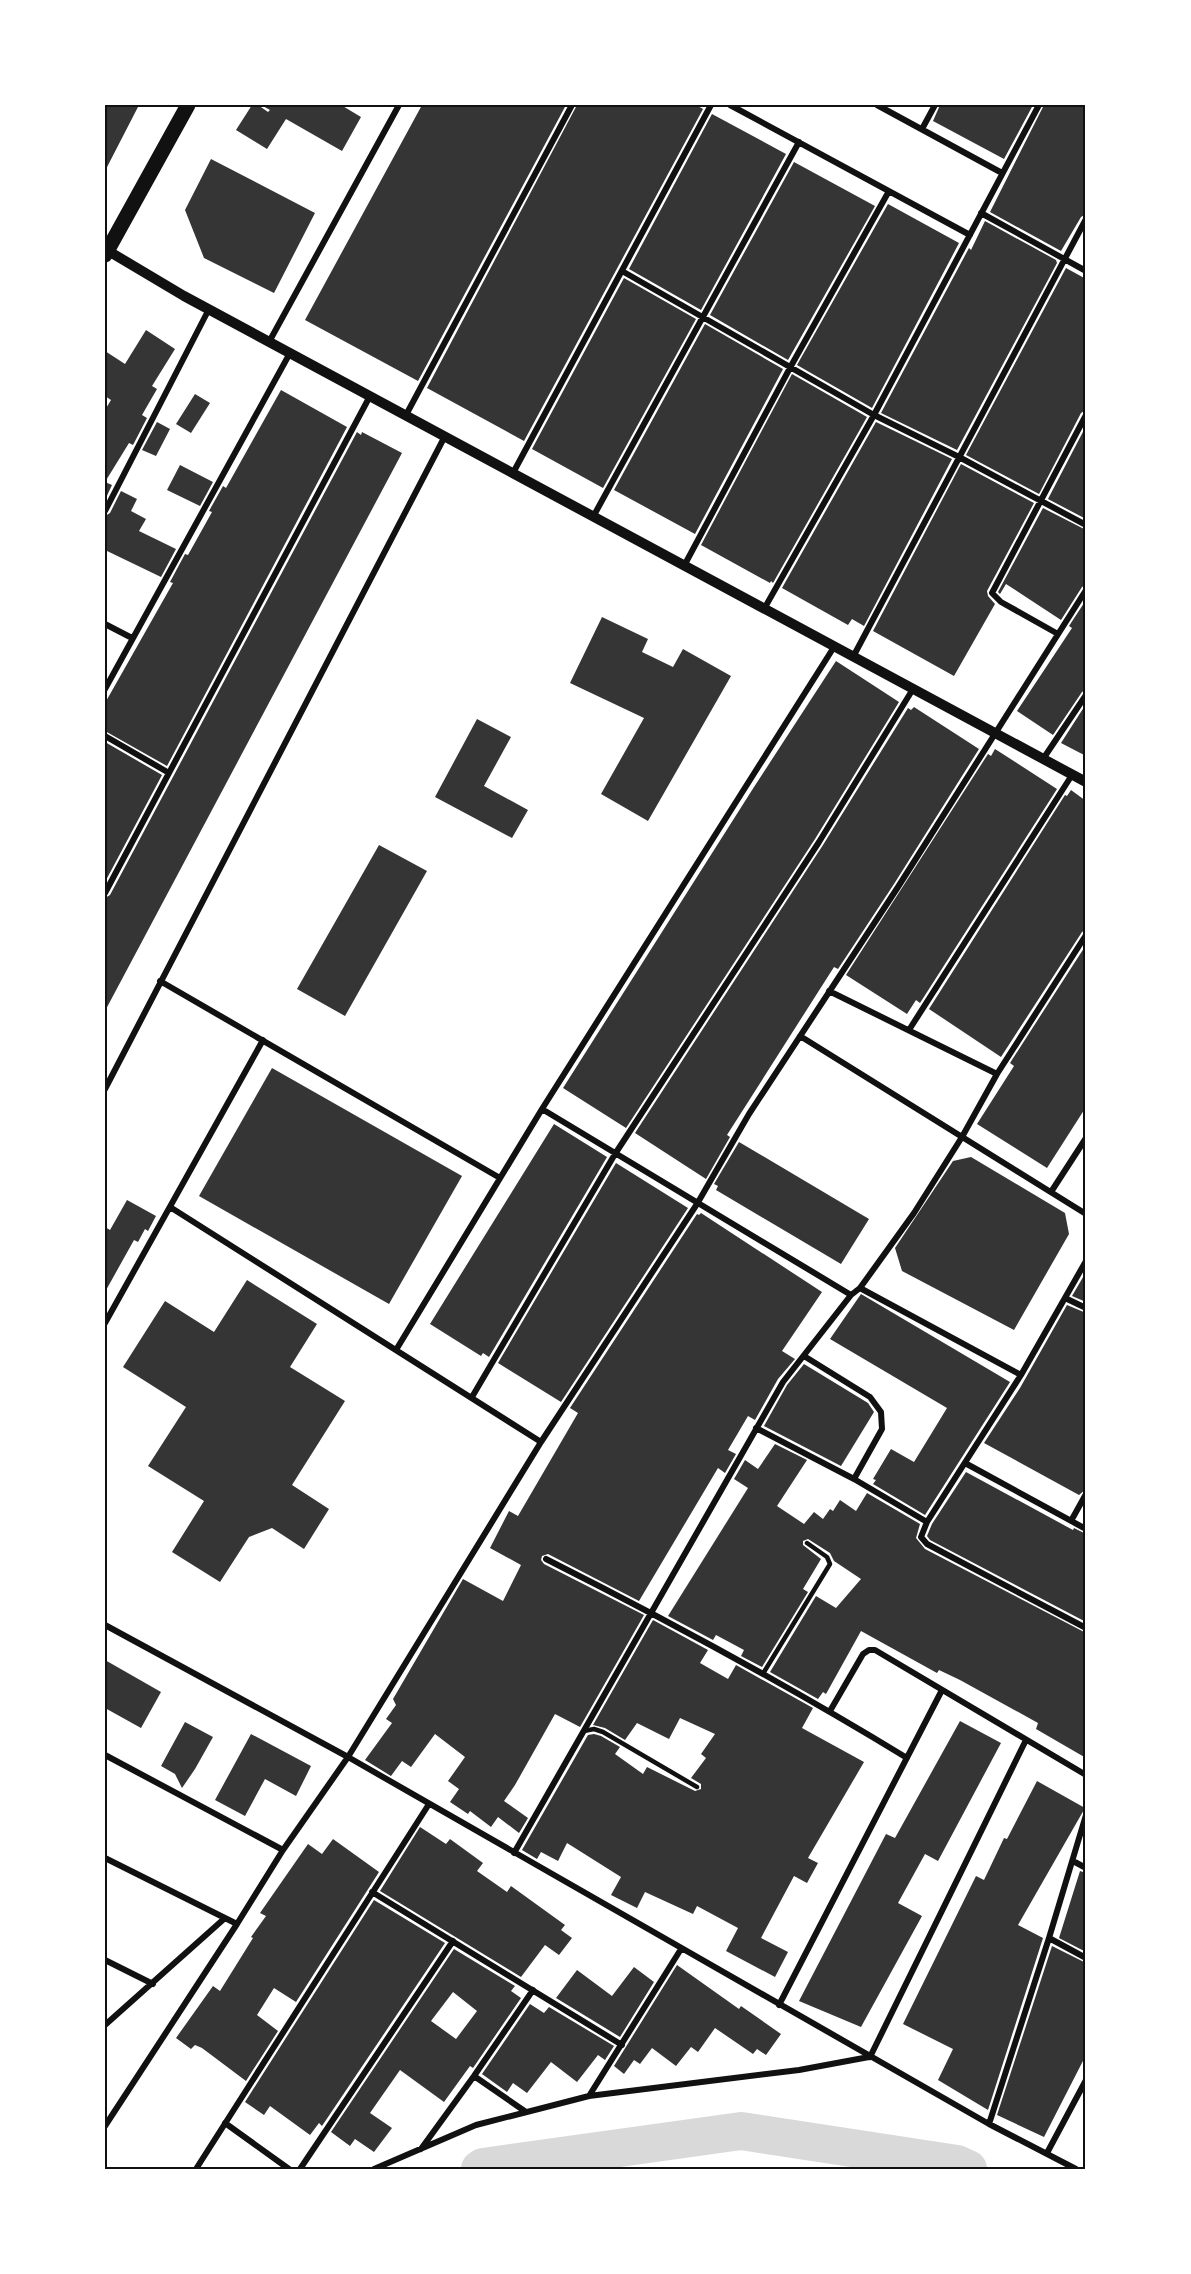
<svg xmlns="http://www.w3.org/2000/svg" width="1191" height="2274" font-family="'Zilla Slab',serif">
  <style>
    .lines { fill: none; stroke-linecap: round; stroke-linejoin: round }
    .river { stroke: #d9d9d9; stroke-width: 38 }
    .building { fill: #353535; fill-rule: evenodd }
    .service { stroke: #111; stroke-width: 4.5 }
    .minor { stroke: #111; stroke-width: 6 }
    .tertiary { stroke: #111; stroke-width: 10 }
    .primary { stroke: #111; stroke-width: 15 }
    .neatline { fill: none; stroke: #111; stroke-width: 2 }
  </style>
  <rect width="100%" height="100%" fill="#fff"/>
  <g class="lines">
    <!-- river -->
    <path class="river" d="M480,2169l3,-2 258,-36 216,33 11,5"/>
  </g>
  <!-- building -->
  <path class="building" d="M105,105h34l-34,66z
    M252,105h6l10,7 2,-2 -9,-5h80l20,12 -19,34 -56,-32 -19,30 -31,-19z
    M422,105h144l-148,276 -113,-61z
    M577,105h119l7,4 -179,332 -97,-53z
    M940,105h93l-29,54 -71,-38z
    M1044,105h42v109l-5,3 -20,34 -71,-39z
    M712,114l74,40 -85,156 -72,-41z
    M211,159l104,54 -41,80 -70,-35 -19,-48z
    M794,162l81,44 -87,154 -78,-45z
    M888,204l71,39 -87,165 -75,-43z
    M985,221l71,39 1,3 -100,187 -76,-37 88,-165 2,2z
    M1066,268l20,11v131l-5,3 -42,81 -73,-39z
    M624,278l72,41 -93,169 -71,-39z
    M705,324l78,45 -88,165 -81,-44z
    M146,330l29,19 -23,37 5,3 -15,26 5,3 -14,27 -4,-2 -24,39 7,3 -7,15v-90l6,-10 -6,-4v-45l20,13z
    M792,374l75,43 -94,166 -2,-2 -1,2 -69,-38z
    M281,390l66,37 -180,339 -62,-35v-28l68,-120 -3,-1 15,-28 3,1 24,-43 -3,-1 14,-25 3,2z
    M195,394l15,9 -19,30 -15,-9z
    M157,422l13,7 -14,27 -14,-6z
    M876,422l76,37 -88,167 -12,-7 -4,6 -66,-37z
    M1086,426v93l-38,-20z
    M357,432l4,3 1,-3 40,21 -297,558v-113l5,-3z
    M961,464l73,39 -47,88 1,5 7,8 -41,72 -81,-45z
    M180,465l33,17 -13,24 -33,-16z
    M121,491l16,8 -6,12 15,8 -7,12 37,18 -15,28 -56,-27v-34l5,-3z
    M1043,508l43,22v55l-4,2 -21,33 -55,-36 -6,10 -2,-2z
    M1086,600v90l-4,2 -29,43 -36,-24 55,-83 -3,-2z
    M602,617l46,22 -6,13 31,15 10,-18 48,27 -83,145 -47,-27 43,-76 -74,-35z
    M836,661l63,41 -84,137 -189,289 -63,-40 191,-301z
    M1086,704v52l-25,-13z
    M914,707l65,42 -85,135 -56,85 -4,-2 -107,168 3,2 -24,42 -71,-46 188,-288 85,-137 3,2z
    M477,719l34,18 -27,49 44,24 -16,28 -77,-41z
    M105,742l57,33 -57,107z
    M995,749l62,40 -137,214 -4,-3 -9,14 -61,-39 142,-221 3,2z
    M1071,790l15,11v129l-4,2 -81,125 -72,-48 136,-214 2,1z
    M379,845l48,26 -82,145 -48,-27z
    M1086,945v162l-39,61 -70,-44 37,-58 -4,-3z
    M272,1068l190,108 -73,128 -190,-108z
    M554,1124l53,33 -118,200 -6,-4 -2,3 -51,-32z
    M739,1142l130,77 -28,45 -125,-74 2,-4 -4,-2z
    M971,1157l94,56 4,21 -55,96 -112,-59 -7,-23 58,-87z
    M616,1163l72,45 -127,194 -63,-39z
    M127,1200l29,16 -8,15 -3,-2 -7,13 -4,-2 -29,52v-65l5,3z
    M701,1213l121,79 -40,59 13,8 -17,20 -23,41 -7,-4 -20,34 8,4 -11,19 -7,-5 -79,133 -91,-47 -6,2 -1,4 3,4 100,51 -64,112 -25,-13 -40,71 -11,16 24,17 -9,15 -21,-16 -7,10 -21,-16 -2,3 -18,-12 9,-13 -11,-8 17,-24 -30,-23 -24,33 -9,-6 -11,15 -26,-16 27,-37 -6,-4 10,-14 -3,-6 70,-120 40,22 18,-36 -31,-17 19,-37 9,5 60,-103 -8,-5 127,-194 2,1z
    M1086,1272v30l-14,-6z
    M247,1280l70,44 -27,43 55,34 -53,84 37,24 -25,40 -32,-21 -23,9 -29,45 -48,-30 32,-51 -56,-35 38,-59 -63,-40 42,-66 49,31z
    M861,1294l149,88 -85,133 -52,-31 3,-4 -3,-1 18,-30 23,13 33,-54 -117,-69z
    M1067,1305l19,8v176l-7,6 -95,-52 36,-55z
    M804,1364l64,39 6,9 -33,54 -77,-40 23,-41z
    M775,1444l32,16 -30,46 27,18 10,-12 9,7 7,-10 3,2 7,-11 16,11 11,-18 53,31 -4,14 9,11 161,84v125l-50,-29 2,-6 -78,-43 -21,-10 -2,3 -76,-42 -35,63 -3,-2 -5,7 -48,-27 46,-76 20,12 25,-29 -27,-18 -4,-8 -22,-14 -5,2v4l18,14 -18,30 5,3 -46,75 -21,-11 3,-6 -28,-15 -3,5 -45,-24 80,-128 -14,-9 11,-19 13,9z
    M966,1472l107,58 1,-2 12,6v88l-156,-82 -3,-4 5,-12z
    M653,1620l55,30 -8,13 28,16 8,-14 77,43 -11,20 62,34 -56,96 10,5 -11,20 -13,-7 -33,62 27,14 -13,25 -49,-26 12,-23 -41,-22 -4,8 -48,-22 -8,16 -26,-13 10,-18 -54,-34 -9,18 -17,-9 -4,7 -15,-9 66,-115 6,-1 7,2 19,11 -5,7 28,20 4,-7 48,24 6,-2v-5l-10,-6 15,-20 -5,-4 14,-20 -35,-16 -11,21 -32,-16 -12,17 -20,-12 -12,-3z
    M105,1660l56,32 -20,36 -36,-20z
    M960,1721l41,22 -63,118 -13,-7 -27,49 24,13 -61,111 -62,-26 87,-167 9,4z
    M185,1722l28,15 -18,32 -13,19 -7,-14 -14,-8z
    M251,1734l60,32 -15,30 -31,-17 -20,37 -30,-16z
    M1037,1781l48,27 -67,117 25,13 -55,172 -50,-30 15,-31 -50,-25 73,-148 8,4 20,-42 3,1z
    M420,1827l26,17 4,-5 33,24 -6,8 30,21 4,-6 54,39 -4,5 11,8 -13,17 -14,-10 -24,32 -141,-86z
    M333,1839l46,33 -83,130 -22,-14 -17,27 21,16 -32,50 -44,-33 -7,-3 -4,4 -15,-11 37,-52 7,5 33,-53 -2,-1 15,-21 -6,-3 48,-69 14,10z
    M1080,1871l6,2v79l-27,-14z
    M374,1900l71,43 -123,183 -3,-3 -9,12 -40,-29 -6,9 -19,-13z
    M1052,1946l34,17v92l-42,82 -47,-22z
    M454,1949l61,37 -4,5 10,7 -48,70 -3,-2 -26,36 -44,-32 -30,43 22,15 -18,24 -19,-13 -5,7 -19,-14zM453,1992l24,19 -21,28 -25,-18z
    M677,1965l62,44 2,-3 40,28 -15,21 -9,-6 -4,5 -38,-26 -17,24 -7,-5 -15,19 -24,-18 -12,16 -6,-4 -10,14 -10,-8z
    M634,1967l20,15 -34,55 -64,-39 21,-28 35,26z
    M530,2004l14,9 5,-6 65,39 -9,14 -7,-5 -21,27 -26,-20 -24,31 -14,-10 -6,9 -25,-18z"/>
  <g class="lines">
    <!-- service -->
    <path class="service" d="M764,1672l66,-108 -3,-7 -20,-14
      M584,1731l10,-2 9,3 94,55"/>
    <!-- minor -->
    <path class="minor" d="M730,105l240,130
      M877,105l125,68
      M922,129l13,-24
      M981,213l105,58
      M622,271l252,144 85,42 127,68
      M269,342l130,-237
      M406,415l166,-310
      M513,473l198,-368
      M105,511l104,-202
      M593,517l206,-375
      M684,566l107,-200 98,-175
      M764,609l110,-194 165,-310
      M105,624l27,14
      M1058,634l-57,-32 -9,-9 94,-178
      M853,657l233,-438
      M105,689l185,-336
      M105,736l64,37
      M1043,759l43,-64
      M105,893l265,-497
      M160,981l340,197
      M829,991l168,83
      M909,1030l163,-255
      M800,1036l286,178
      M105,1089l340,-653
      M542,1109l309,186 9,-7 161,87
      M1051,1192l35,-54
      M170,1207l371,235
      M1086,1261l-65,114 -94,147 -6,15 6,7 159,84
      M860,1288l54,-75 48,-76 35,-63 89,-139
      M1065,1298l21,10
      M105,1323l158,-283
      M396,1350l146,-241 292,-462
      M804,1356l66,41 11,15 1,17 -28,50
      M472,1397l143,-243 204,-312 94,-153
      M756,1428l98,51 73,43
      M965,1463l121,66
      M1071,1521l15,-27
      M546,1559c123,62 243,127 361,199
      M105,1625l243,132 641,367 87,45
      M830,1711l33,-57 6,-4h6l211,125
      M105,1755l178,95
      M514,1853l269,-471 68,-87
      M105,1858l132,66 -132,202
      M1073,1861l13,7
      M372,1892l250,153
      M237,1924l46,-74 65,-93 193,-315 156,-238 52,-90 149,-227 188,-297
      M1049,1938l37,20
      M105,1960l48,24
      M779,2005l163,-315
      M105,2025l120,-107
      M870,2057l156,-317
      M474,2076l52,36
      M589,2096l92,-147
      M225,2123l64,46
      M989,2124l60,-186 37,-123
      M421,2149l53,-73 59,-86
      M1047,2153l39,-73
      M196,2169l233,-365
      M300,2169l153,-228
      M374,2169l102,-44 113,-29 210,-26 70,-13"/>
    <!-- tertiary -->
    <path class="tertiary" d="M105,249l79,47 902,486"/>
    <!-- primary -->
    <path class="primary" d="M105,255l83,-150"/>
  </g>
  <!-- border -->
  <rect width="1191" height="2274" fill="none" stroke="#ffffff" stroke-width="213"/>
  <rect x="106" y="106" width="978" height="2062" class="neatline"/>
</svg>
